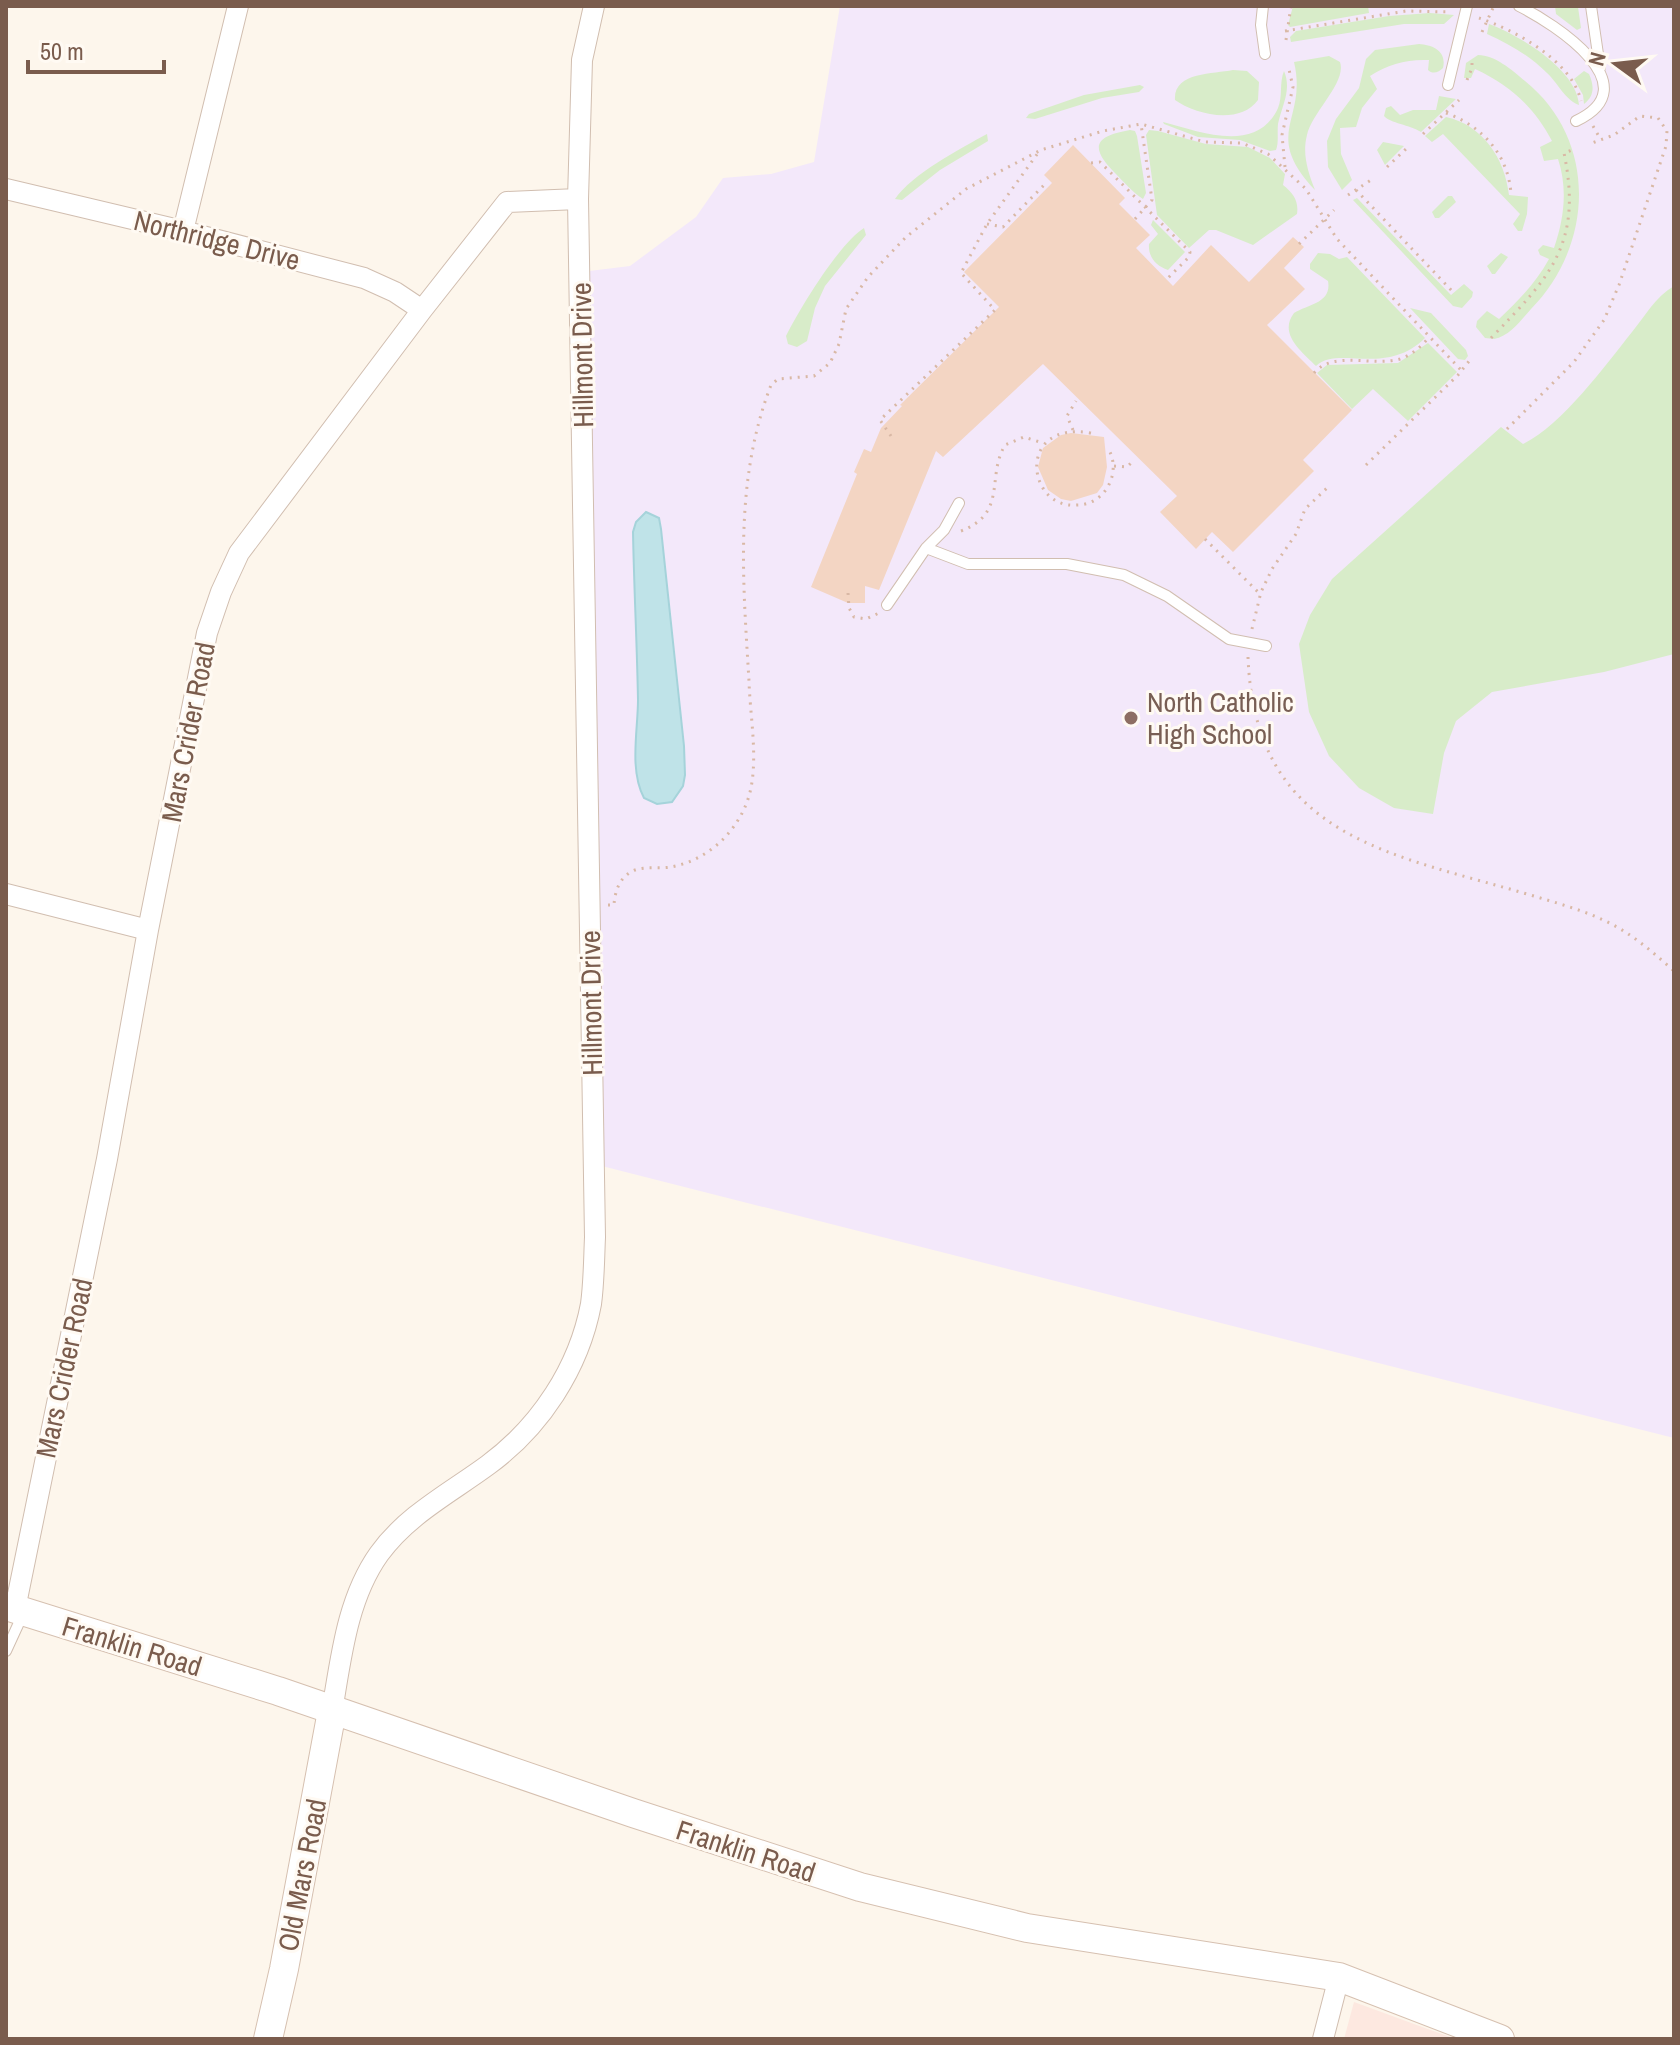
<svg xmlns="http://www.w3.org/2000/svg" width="1680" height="2045" font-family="'Archivo Narrow',sans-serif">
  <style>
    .commercial { fill: #fde8e0 }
    .education { fill: #f3e8fa }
    .green { fill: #d8ecc9 }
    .water { fill: #bfe3e8; stroke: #a5d3da; stroke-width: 2 }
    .building { fill: #f3d5c3 }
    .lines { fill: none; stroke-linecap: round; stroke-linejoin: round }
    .lane-casing { stroke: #d1beb0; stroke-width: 12 }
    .street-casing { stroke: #d1beb0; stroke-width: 22 }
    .secondary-casing { stroke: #d6c0b0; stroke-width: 30 }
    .path { stroke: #d9b8a5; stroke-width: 3; stroke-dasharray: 2 6; stroke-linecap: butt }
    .lane { stroke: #fff; stroke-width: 10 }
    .street { stroke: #fff; stroke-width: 20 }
    .secondary { stroke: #fff; stroke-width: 28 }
    .education-dot { fill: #8d6e63; stroke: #fffaf3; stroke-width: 3 }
    .labels { text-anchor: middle; stroke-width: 6; stroke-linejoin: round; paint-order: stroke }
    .street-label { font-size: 28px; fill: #7a5c4d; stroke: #fffaf3 }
    .education-label { font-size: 28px; fill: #785e54; stroke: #fffaf3; text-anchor: start }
  </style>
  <rect width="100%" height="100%" fill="#fdf6ec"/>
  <!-- commercial -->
  <path class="commercial" d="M1354,2002l71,26 31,11h-112z"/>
  <!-- education -->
  <path class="education" d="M840,6h834v1432l-1080,-274 -13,-892 49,-6 66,-49 27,-39 48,-4 43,-12z"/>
  <!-- green -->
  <path class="green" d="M1293,6h75l1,7 -79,14 -2,-2z
    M1555,6l23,1 3,21 -4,2 -21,-16z
    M1430,13l24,2 -10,9h-40l-113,18 -1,-5 6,-6 93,-15z
    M1489,24c30,11 88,46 90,81 -13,-4 -22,-23 -32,-32 -18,-18 -38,-29 -60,-39z
    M1419,44c14,1 28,7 24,24 -4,4 -10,7 -15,2l1,-10c-22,-1 -41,4 -59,16l7,13 -15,19 -6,19 -16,1 1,26 11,26 -10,10 -14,-23 -1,-26 9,-22 23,-31 7,-29 9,-9z
    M1478,55c17,0 34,15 47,26 73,59 69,164 6,228 -10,11 -21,27 -37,30l-9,-1 -9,-11 1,-6 10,-10 12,8c19,-18 37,-36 50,-60l-9,-4 -2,-5 5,-5 11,3c10,-29 14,-59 4,-89l-14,2 -4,-14 12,-6c-18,-34 -42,-56 -77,-72l-4,9h-7l2,-15z
    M1329,56l11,6c7,20 -28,50 -33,73 -5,19 1,37 8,55 -54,-58 -7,-69 -21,-128z
    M1233,70l14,1 12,11 -1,18c-18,25 -62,15 -83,0 -2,-28 38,-26 58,-30z
    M1284,71c8,19 -2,34 -6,53 -1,9 1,18 -2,26l-6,1 -30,-11 -42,-3 -34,-13 -1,-2c35,9 94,33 115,-14 5,-12 1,-25 6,-37z
    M1584,71l5,3c5,11 6,22 -5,30l-1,-9 -9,-16z
    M1140,85l4,2 -5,5 -37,6 -67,21 -9,-1 3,-4 55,-19z
    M1439,96l17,3 -35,33c-11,-7 -31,-9 -37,-16l2,-8 5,-2 9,9 13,-5h23z
    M1446,117c37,8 59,42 63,78l19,2 -1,17 -5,17h-4l-5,-7 7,-10 -77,-80 -11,8 -7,-6z
    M1130,130l5,1 2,5 9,57 -3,6c-11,-7 -19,-17 -28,-26 -27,-27 -19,-37 15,-43z
    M1149,130l9,1 48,13 42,3 22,11 15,16 -2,11c10,8 16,16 14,29l-44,31 -37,-15h-7l-20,18 -32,-33 -11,-80z
    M987,134l1,7 -48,29 -38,30 -7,-1c16,-24 66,-51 92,-65z
    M1383,142l21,4 -19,19 -8,-15z
    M1448,196h4l4,6 -17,16h-4l-3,-6z
    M1357,198l94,97 13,-11 9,8 -1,5 -10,11 -9,-2 -100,-106z
    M1153,220l32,32 -17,18c-12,-4 -20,-13 -19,-26l9,-10 -7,-9z
    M864,228l2,7 -41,51 -10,22 -8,33 -10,6 -9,-3 -2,-8c14,-28 53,-92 78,-108z
    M1318,253l12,1 9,5 8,-2 78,81c-39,39 -87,7 -109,28 -14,-14 -38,-32 -22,-53 15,-9 38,-10 34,-32l-18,-12v-5z
    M1501,253l7,4 -13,17h-3l-5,-8z
    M1674,286v368l-70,18 -112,20 -36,29 -12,32 -11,61 -39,-6 -35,-20 -30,-32 -20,-44 -10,-68 11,-29 22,-36 169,-152 22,17c38,-18 82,-78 109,-112 14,-17 23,-35 42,-46z
    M1410,308l21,5 35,37 2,6 -3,4 -7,-1z
    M1428,343l29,29 -49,49 -35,-32 -21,20 -35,-36 10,-8 71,-2z"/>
  <!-- water -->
  <path class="water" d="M646,512l13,6 2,11 23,217 1,29 -2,11 -11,16 -15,2 -13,-6c-15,-28 -6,-68 -6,-98 -1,-56 -4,-112 -5,-168l3,-10z"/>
  <!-- building -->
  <path class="building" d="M1073,145l52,53 -6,6 31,31 -14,13 37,38 38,-41 38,37 44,-45 11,10 -20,21 21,21 -38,36 85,85 -49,50 11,11 -81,81 -21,-20 -16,17 -36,-37 17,-16 -134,-132 -100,93 -7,-6 -57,139 -14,-4v17h-17l-37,-16 46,-113 -3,-2 10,-23 7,3 10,-24 21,-22 -2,-1 99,-98 -35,-35 88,-89 -8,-8z
    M1071,433l33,4 3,30 -4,18 -6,8 -26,8 -10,-2 -13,-9 -10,-23 5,-19 18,-13z"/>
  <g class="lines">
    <!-- lane casing -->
    <g class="lane-casing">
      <path id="lane" d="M1263,6l-2,19 4,29
        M1519,6c36,18 132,80 57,115
        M1591,6l9,62
        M1448,85l19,-79
        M926,548l42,16h99l57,11 43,21 62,43 37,7
        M887,605l39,-57 18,-18 15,-27
        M6,1651l17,-37"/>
    </g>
    <!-- street casing -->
    <g class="street-casing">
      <path id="street" d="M6,189l177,42 181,47 31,14 27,18
        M183,231l55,-225
        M6,894l142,36
        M15,1609l92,-450 41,-229 59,-297 14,-41 18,-39 183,-243 85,-108 71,-3 4,-139 12,-54
        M332,1711c9,-53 15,-112 47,-157 28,-39 71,-61 109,-89 52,-38 91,-97 103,-161 3,-22 3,-45 4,-67l-17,-1038
        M1323,2039l16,-62"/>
    </g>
    <!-- secondary casing -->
    <g class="secondary-casing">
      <path id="secondary" d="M6,1606l272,85 355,122 227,74 167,41 312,49 161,62
        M268,2039l16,-70 48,-258"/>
    </g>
    <!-- path -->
    <path class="path" d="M1479,18c36,12 93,43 102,83
      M1285,31l121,-20 45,1
      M1482,32l11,-24
      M1286,40l5,-34
      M1467,80l5,-12v-10
      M1446,113c36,13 63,42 65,82
      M1593,126l8,14
      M1423,134l36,-34
      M1091,163l9,-1 90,90 -1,5 -23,23
      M1285,167l-3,-32 11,-48 -5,-22
      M1387,167l20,-19
      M1356,190l98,103
      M1348,195l23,-15
      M1135,219l17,-19 -11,-76
      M987,224l16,3 44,-45
      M1299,244l35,-34
      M1491,338c59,-61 92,-94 73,-185l8,-3
      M1314,373c19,-23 59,-6 86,-14 12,-4 22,-13 30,-23
      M1507,429l67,-67 30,-42 15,-35 47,-139 1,-15 -9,-13 -18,-2 -26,19 -22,8
      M1073,430l-6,-14 9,-15
      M1091,433c-76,-13 -64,77 -14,72 11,0 21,-5 28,-14 9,-12 11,-28 4,-41
      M891,436l-11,-16 115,-110 -34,-37 26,-49 51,-71
      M1366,465l92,-90 12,-15
      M1114,466l13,1 7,-7
      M961,531c47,-18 25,-54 44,-86l19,-8 19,6
      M1205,539l56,56
      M848,593l1,15 5,9 12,2 13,-6
      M1252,629l9,-37 11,-23 24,-35 9,-25 23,-22
      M1248,657c7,184 147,197 289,240 27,8 55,16 80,30 21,12 39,28 57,44
      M608,905h6c1,-15 6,-29 21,-35 11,-4 25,-1 36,-3 37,-7 67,-35 78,-71 10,-35 1,-79 0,-115 -6,-100 -15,-200 22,-296l7,-6 36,-3 16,-13 9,-19 7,-35 22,-32 38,-40 60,-48 75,-39 62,-19 38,-7 64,18 37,1 26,11 38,35 31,50 124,131"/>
    <!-- lane -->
    <use href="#lane" class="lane"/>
    <!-- street -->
    <use href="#street" class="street"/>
    <!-- secondary -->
    <use href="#secondary" class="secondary"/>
  </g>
  <!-- markers -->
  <circle class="education-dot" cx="1131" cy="718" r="8"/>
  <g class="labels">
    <!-- street labels -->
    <g class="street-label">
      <text transform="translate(217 240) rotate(14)" y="10">Northridge Drive</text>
      <text transform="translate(582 355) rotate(-91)" y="10">Hillmont Drive</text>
      <text transform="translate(188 732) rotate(-79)" y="10">Mars Crider Road</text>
      <text transform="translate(591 1003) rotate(-91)" y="10">Hillmont Drive</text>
      <text transform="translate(64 1368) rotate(-78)" y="10">Mars Crider Road</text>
      <text transform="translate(132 1646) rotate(17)" y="10">Franklin Road</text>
      <text transform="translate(746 1851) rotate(18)" y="10">Franklin Road</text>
      <text transform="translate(302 1875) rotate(-79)" y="10">Old Mars Road</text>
    </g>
    <!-- education labels -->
    <g class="education-label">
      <text x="1147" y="712">North Catholic<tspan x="1147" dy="32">High School</tspan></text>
    </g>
  </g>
  <!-- border -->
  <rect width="1680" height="2045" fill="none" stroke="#7a5c4d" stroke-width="16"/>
  <!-- north arrow -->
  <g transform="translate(1616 64) rotate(285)" stroke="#fffaf3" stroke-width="6" paint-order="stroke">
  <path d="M0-6L14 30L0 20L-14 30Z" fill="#7a5c4d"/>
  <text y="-12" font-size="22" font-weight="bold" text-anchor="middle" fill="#7a5c4d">N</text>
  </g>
  <!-- scale -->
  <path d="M28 60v12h136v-12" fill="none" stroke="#7a5c4d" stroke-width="4"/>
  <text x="40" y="60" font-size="24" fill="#7a5c4d" stroke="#fffaf3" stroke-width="6" paint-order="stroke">50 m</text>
</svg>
